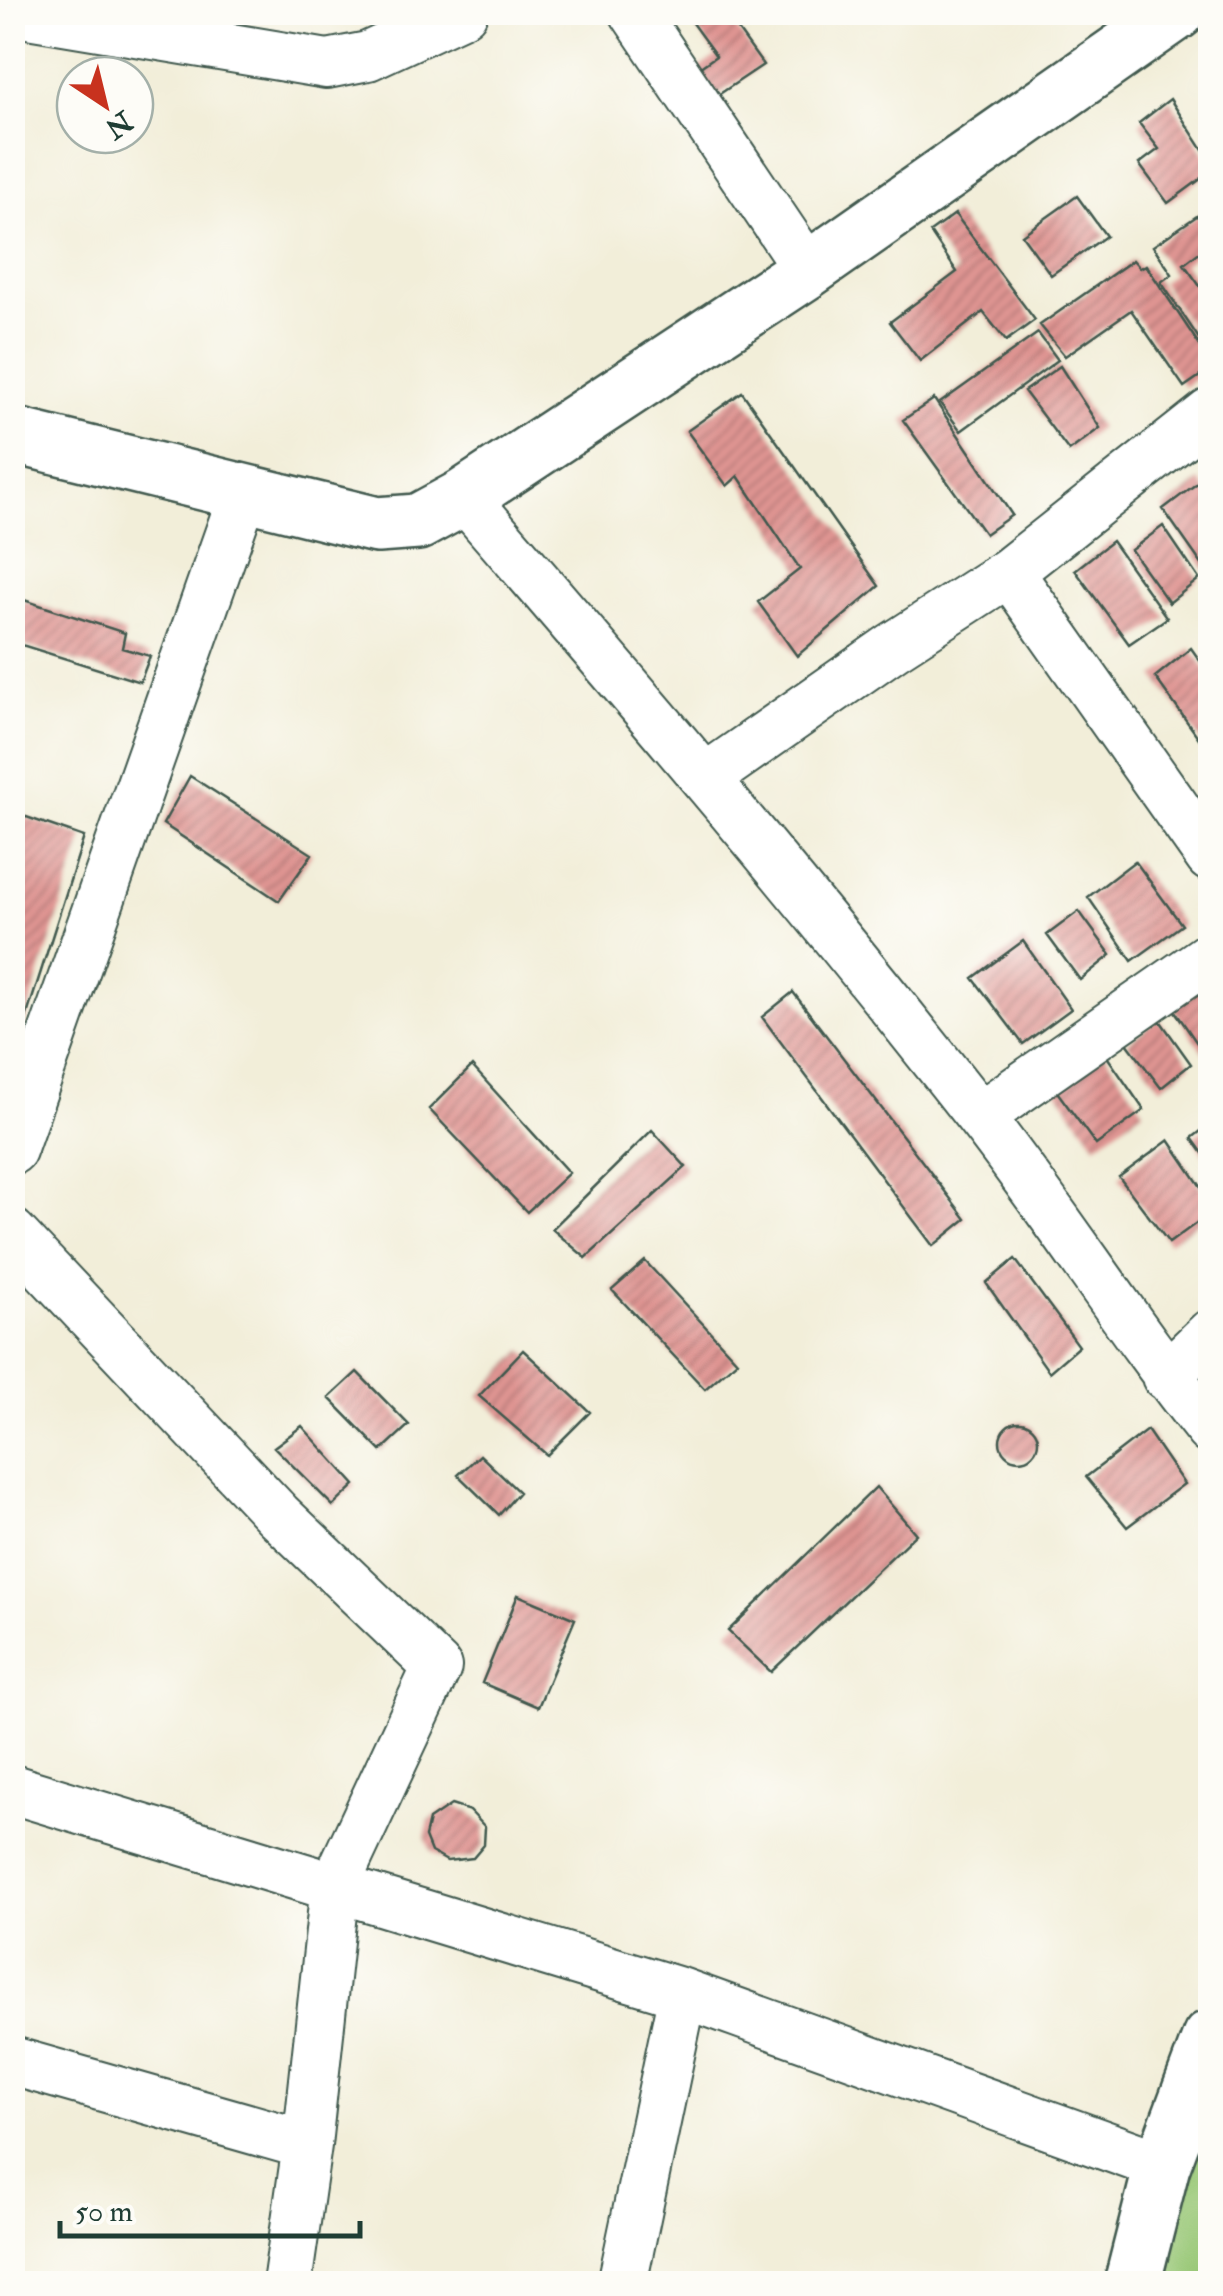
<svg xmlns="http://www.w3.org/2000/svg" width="1223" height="2296" font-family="'IM FELL Double Pica',serif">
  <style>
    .green { fill: #98c776; stroke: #5c8255; stroke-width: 2.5 }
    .building { fill: url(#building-hatch) }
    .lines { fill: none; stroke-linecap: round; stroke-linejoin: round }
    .minor-casing { stroke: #3f584d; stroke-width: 52 }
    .tertiary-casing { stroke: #3f584d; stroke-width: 60 }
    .minor { stroke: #fff; stroke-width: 48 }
    .tertiary { stroke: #fff; stroke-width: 55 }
  </style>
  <defs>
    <pattern id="building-hatch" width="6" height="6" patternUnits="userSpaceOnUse" patternTransform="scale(2.5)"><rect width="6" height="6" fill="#df9492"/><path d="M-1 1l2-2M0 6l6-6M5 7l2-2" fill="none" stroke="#b47a78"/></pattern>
  </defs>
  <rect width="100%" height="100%" fill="#fdfcf7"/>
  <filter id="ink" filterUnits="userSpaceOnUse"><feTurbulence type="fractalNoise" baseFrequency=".01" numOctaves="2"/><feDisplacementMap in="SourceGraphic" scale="20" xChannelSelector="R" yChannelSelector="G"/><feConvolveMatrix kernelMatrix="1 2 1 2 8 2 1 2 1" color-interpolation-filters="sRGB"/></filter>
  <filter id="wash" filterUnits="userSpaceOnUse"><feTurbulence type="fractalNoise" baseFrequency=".0048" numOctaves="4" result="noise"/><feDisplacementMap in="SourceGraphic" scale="40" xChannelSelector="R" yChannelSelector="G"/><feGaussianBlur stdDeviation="2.25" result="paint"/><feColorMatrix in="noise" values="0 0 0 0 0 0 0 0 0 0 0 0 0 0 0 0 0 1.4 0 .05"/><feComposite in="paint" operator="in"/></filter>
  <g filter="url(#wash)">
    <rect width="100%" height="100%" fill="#f2eed9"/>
    <!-- green -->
    <path class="green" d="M1210,2038v245l-79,1z"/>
    <g id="blocks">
      <!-- building -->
      <path class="building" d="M684,12h41l38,53 -48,32 -19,-27 20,-14z
        M1170,99l40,62v11l-42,31 -29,-39 20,-15 -20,-26z
        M1077,196l29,40 -55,39 -29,-40z
        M1210,207v37l-26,20 26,36v55l-49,-73 11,-8 -19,-28z
        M955,214l80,106 -29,21 -23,-29 -63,49 -30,-39 67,-50 -27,-40z
        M1133,260l7,8 6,-3 64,96v8l-26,18 -53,-77 -66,46 -25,-31z
        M1038,333l20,27 -97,71 -21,-28z
        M1060,366l40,62 -31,23 -45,-60z
        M742,392l137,194 -82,70 -39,-54 42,-33 -62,-93 -11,10 -40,-55z
        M934,399l78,116 -27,19 -82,-114z
        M1200,481l10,15v80l-47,-67z
        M1163,526l36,53 -30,24 -38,-53z
        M1112,541l55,77 -38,26 -54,-74z
        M24,600l101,33 -3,15 28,8 -10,26 -128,-40z
        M1191,648l19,27 -2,76 -53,-74z
        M190,776l122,78 -33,47 -116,-77z
        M12,812l72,25 -65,203 -7,-2z
        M1135,861l47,64 -50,36 -44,-64z
        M1079,911l32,44 -31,25 -33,-45z
        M1023,941l48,68 -48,35 -50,-66z
        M1210,964v98l-44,-64z
        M793,992l173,227 -33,27 -171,-229z
        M1159,1019l32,45 -30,24 -34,-45z
        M1097,1042l47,68 -48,35 -49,-67z
        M472,1066l97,107 -42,39 -98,-103z
        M1210,1124v39l-18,-25z
        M652,1130l34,37 -100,91 -34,-29z
        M1169,1140l41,60v13l-41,30 -50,-66z
        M1015,1259l64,87 -30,26 -63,-89z
        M645,1261l92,100 -32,28 -93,-99z
        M523,1350l67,62 -43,43 -68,-59z
        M357,1372l52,53 -28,26 -52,-53z
        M1000 1441a19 19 0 1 1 38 0a19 19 0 1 1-38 0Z
        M302,1426l53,59 -22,21 -59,-59z
        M1147,1430l37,54 -57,43 -41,-50z
        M480,1455l39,37 -20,23 -41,-40z
        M876,1487l40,47 -145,138 -43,-41z
        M518,1595l57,24 -37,88 -56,-24z
        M451,1805l19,6 15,16 -1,18 -11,13 -26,3 -16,-9 -6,-15 4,-17z"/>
    </g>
  </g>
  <g filter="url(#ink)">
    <use href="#blocks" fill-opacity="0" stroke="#3f584d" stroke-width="2.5"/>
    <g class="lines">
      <!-- minor casing -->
      <g class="minor-casing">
        <path id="minor" d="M16,12l311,52 41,-8 95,-44
          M634,12l174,258
          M464,497c175,202 348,405 513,616 81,103 151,215 233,317
          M1009,572l201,285
          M707,777l186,-130 116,-75 201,-159
          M980,1116l230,-160
          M12,1150l232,-658
          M12,1233l266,282 159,152 -102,218 -28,260 -20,139
          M1166,1376l44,-42
          M12,1789l671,204 479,173
          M12,2061l295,84
          M622,2284l61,-291"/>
      </g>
      <!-- tertiary casing -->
      <g class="tertiary-casing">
        <path id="tertiary" d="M12,435l365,90 41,-3 46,-25 344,-227 369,-258
          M1132,2284l30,-118 48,-128"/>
      </g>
      <!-- minor -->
      <use href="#minor" class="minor"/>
      <!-- tertiary -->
      <use href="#tertiary" class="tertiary"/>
    </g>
  </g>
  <!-- margin -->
  <rect width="1223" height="2296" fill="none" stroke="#fdfcf7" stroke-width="50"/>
  <!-- north arrow -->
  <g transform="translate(105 105) rotate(145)"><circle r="48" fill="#fdfcf7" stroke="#a4b0a9" stroke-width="2.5"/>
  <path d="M0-8L18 38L0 25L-18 38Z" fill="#c8321e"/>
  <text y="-15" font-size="28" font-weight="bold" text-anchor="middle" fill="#1f3d34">N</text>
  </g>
  <!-- scale -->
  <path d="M60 2221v15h300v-15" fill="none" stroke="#1f3d34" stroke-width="5"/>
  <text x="75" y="2221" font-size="30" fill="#1f3d34" stroke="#fdfcf7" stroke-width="8" paint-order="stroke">50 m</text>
</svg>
